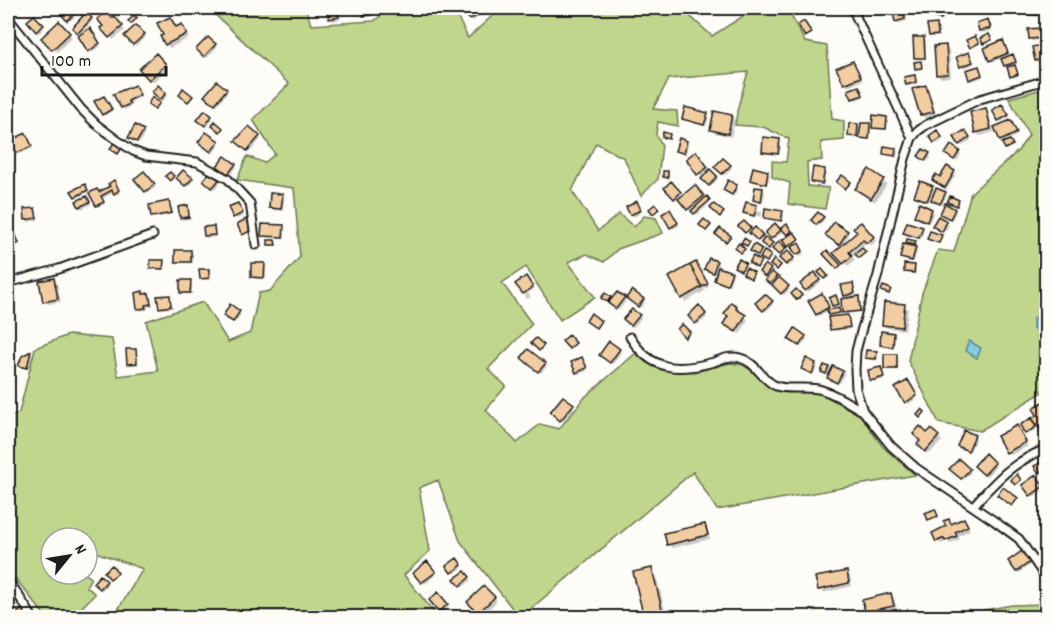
<svg xmlns="http://www.w3.org/2000/svg" width="1054" height="625" font-family="Dekko,sans-serif">
  <style>
    .green { fill: #bfd68c; stroke: #6e7954; stroke-width: 1.5 }
    .water { fill: #83cce3; stroke: #5a8693; stroke-width: 1.5 }
    .shadow { fill: #0003 }
    .building { fill: #f2cda2; stroke: #1c1c1c; stroke-width: 1.5 }
    .lines { fill: none; stroke-linecap: round; stroke-linejoin: round }
    .street-casing { stroke: #1c1c1c; stroke-width: 11 }
    .street { stroke: #fdfcf7; stroke-width: 7 }
  </style>
  <rect width="100%" height="100%" fill="#fdfcf7"/>
  <filter id="ink" filterUnits="userSpaceOnUse"><feTurbulence type="fractalNoise" baseFrequency=".0167" numOctaves="2"/><feDisplacementMap in="SourceGraphic" scale="12" xChannelSelector="R" yChannelSelector="G"/><feConvolveMatrix kernelMatrix="1 2 1 2 8 2 1 2 1" color-interpolation-filters="sRGB"/></filter>
  <g filter="url(#ink)">
    <!-- green -->
    <path class="green" d="M114,8h36l-6,7z
      M208,8h98l5,17 63,-4 17,-13h62l15,30 33,-30h184l6,9 21,19 33,-21 -1,-7h43l18,34 22,4 5,73 12,2v19l-23,2 1,18 -15,2 1,24 21,2 -4,21 -37,-5 2,-21 -18,-6v-16l14,1 3,-23 -26,-12 -28,-2 3,-18 10,-35 -79,7 -16,30 24,2 1,15 -20,-4 -2,12 6,11 -4,34 -17,17 -17,-38 -28,-15 -24,48 26,40 21,-17 15,13 10,-11 12,2 7,15 -45,16 -14,13 -17,-8 -19,8 27,35 -35,23 -34,-53 -24,16 30,41 -44,45 18,17 -20,24 31,33 23,-19 19,5 26,-32 51,-44 13,11 28,8h18l35,-9 13,2 10,6 16,16 14,5 37,1 40,22 23,32 32,28 -198,35 -24,-38 -172,145h-2l-59,-76 -22,-61 -19,8 11,63 -26,24 34,42h-312l-9,-6 26,-42 -56,-20v-11h-36v36h35l5,4 -5,8 9,8 -23,23h-26l-38,-48v-151l11,-5 16,-65 33,-13 44,4 6,37 40,-5 -12,-50 57,-19 25,40 22,-9 9,-40 11,-2 30,-34 -6,-69 -57,-8 10,-24 17,7 11,-9 -22,-34 36,-36z
      M1046,88v298l-5,7 -61,38 -41,-8 -31,-62 14,-68 16,-43 16,2 17,-59 47,-42 11,-16 -20,-37z
      M1046,604v13h-101l67,-12z"/>
    <!-- water -->
    <path class="water" d="M1046,315v13l-13,1v-11z
      M969,341l12,7 -4,10 -12,-8z"/>
    <!-- shadow -->
    <path class="shadow" d="M24,8h9l-5,4z
      M75,8h4l14,13 -13,13 -6,-6 11,-11z
      M337,8l4,11 -9,2 -4,-12z
      M363,8h8l1,8 -5,1 -2,-2z
      M477,8l7,6 -11,7 -6,-7z
      M698,8h14l-7,7z
      M799,8h17l-10,5z
      M893,8h11l3,13 -9,2 -2,-2z
      M936,8l9,3 -2,9 -9,-4z
      M1027,8h12l-1,8 -10,-1 -2,-2z
      M68,9l7,8 -5,4 -7,-7z
      M34,17l10,11 -5,5 -10,-12z
      M114,18l11,12 -12,10 -11,-12z
      M170,18l7,10 8,2 4,8 -19,10 -4,-4z
      M987,21l5,9 -9,3 -3,-2z
      M59,23l13,14 -15,15 -14,-14z
      M936,25l4,12h-8l-2,-2z
      M136,27l10,10 -10,9 -9,-10z
      M1041,30l3,10 -12,1 -2,-2z
      M92,32l9,14 -10,7 -2,-2z
      M208,39l9,8 -10,11 -9,-9z
      M923,39l3,2v18h-9l-2,-2z
      M1004,44l6,13 3,-1 2,2 2,6 -4,1 6,11 -5,2 -2,-2 -10,-18 -9,4 -3,-2z
      M1046,45v16l-8,2 -4,-15z
      M946,46l3,4 2,27 -10,1 -4,-4z
      M969,54l5,10 -11,4 -2,-2z
      M156,55l12,13 -14,14 -13,-13z
      M853,62l10,18 -15,7 -3,-3z
      M978,68l5,9 -11,4 -2,-2z
      M914,77l4,7 -9,2 -2,-2z
      M217,83l11,9 -11,13 -11,-9z
      M158,87l9,9 -4,5 -9,-9z
      M859,87l5,10 -9,3 -2,-2z
      M926,87l3,3 7,25 -11,3 -4,-3z
      M137,89l4,8 -12,6 2,3 -7,4 -9,-15z
      M105,99l7,12 -7,5 -2,-2z
      M8,103l5,9 -5,4z
      M1004,108l6,9 -9,5 -2,-2z
      M985,110l4,3 5,19 -14,4 -4,-4z
      M205,112l8,7 -6,8 -8,-7z
      M707,115l2,2 -3,9 -22,-7z
      M731,117l4,3 -4,17 -16,-4 -4,-3z
      M886,118l2,2 -1,10 -11,-1 -3,-2z
      M1012,124l6,11 -10,5 4,6 -5,2 -11,-20z
      M857,125l5,5 7,-5 2,2 -1,13 -7,-1 -4,-4 -1,3 -9,-3z
      M249,128l12,11 -11,13 -13,-11z
      M143,131l2,2 -5,10 -8,-4z
      M939,134l4,6 -6,4 -2,-2z
      M966,134l5,6 -9,6 -2,-2z
      M26,135l7,13 -13,6 -2,-2z
      M779,141l2,2 -1,12 -14,-1 -2,-2z
      M686,142l2,2 -2,10 -7,-2 -2,-2z
      M218,143l2,2 -7,8 -11,-9z
      M952,147l9,7 -4,7 -8,-5z
      M895,150l3,2 -1,6 -12,-4z
      M929,154l2,3 -3,5 -6,-4z
      M698,155l11,15 -8,6 -13,-17z
      M225,158l12,9 -7,8 -11,-10z
      M723,160l9,8 -7,7 -9,-8z
      M947,168l9,6 -9,15 -11,-7z
      M824,170l2,2 -2,13 -10,-1 -2,-2z
      M710,171l8,8 -7,8 -8,-8z
      M869,171l18,13 -12,18 -14,-10z
      M183,172l10,9 -5,6 -10,-9z
      M144,173l12,14 -8,6 -12,-14z
      M768,173l2,2 -3,10 -15,-5z
      M210,174l10,9 -5,6 -10,-9z
      M671,183l12,14 12,-10 11,13 1,-2 4,4 -14,13 -5,-6 -2,2 -11,-13 -2,2 -11,-12z
      M921,183l26,12 -5,10 -11,-7 -2,4 -13,-6z
      M116,184l4,9 -3,2 -3,-3 -12,7 3,5 -6,3 -2,-2 2,-12z
      M736,186l2,2 -4,8 -7,-4z
      M87,188l2,4 -11,6 -2,-2z
      M763,190l2,2 -2,11 -6,-1 -3,-2z
      M282,196l2,2 -1,13 -10,-1 -2,-2z
      M88,200l3,4 -9,5 -4,-7z
      M8,203l3,13 -3,1z
      M169,203l4,11 -18,4 -2,-2z
      M238,205l6,11 -7,3 -7,-11z
      M638,205l4,7 -8,5 -6,-9z
      M920,205l14,7 -5,11 -11,-5z
      M756,206l2,2 -1,3 5,1 -1,5 -16,-4z
      M187,207l4,12 -8,1 -2,-2z
      M35,209l3,11 -9,2 -2,-3z
      M954,210l2,2 -4,8 -8,-5z
      M672,213l7,13 -6,3 -9,-15z
      M782,213l2,2 -1,7 -18,-4z
      M818,214l6,6 -5,6 -6,-6z
      M938,218l11,7 -5,8 -8,-5z
      M861,224l15,17 -5,5 -3,-4 -7,6 4,5 -5,4 -4,-4 -4,4 3,3 -7,6 -12,-13 23,-21z
      M775,226l7,6 -8,8 -7,-7z
      M787,226l13,15 -3,2 7,11 -5,3 -7,-11 -2,2 -2,-2 2,-10z
      M283,227l2,2v9l-20,-1 -2,-2z
      M214,228l2,9 -9,1 -2,-2z
      M922,228l2,2 -3,9 -16,-6z
      M755,229l17,16 -2,3 -18,-15z
      M14,232l6,13 -12,5v-16z
      M847,233l2,2 -8,11 -12,-9z
      M779,244l16,17 -6,5 -15,-17z
      M915,249l2,2 -3,11 -12,-4z
      M191,251l2,3v9h-15l-2,-2z
      M710,260l9,5 -2,3 16,7 -4,11 -12,-5v-6l-9,-4z
      M163,262l2,2v6h-12l-2,-2z
      M264,265l2,2v12h-11l-2,-2z
      M697,266l12,21 -5,2 1,2 -20,11 -3,-4z
      M765,266l25,23 -6,6 -23,-23z
      M914,266l2,2v6l-11,-2z
      M208,270l3,10h-8l-2,-2z
      M817,276l4,6 -13,10 -2,-2z
      M54,280l3,4 4,18 -13,2 -3,-3z
      M527,280l7,9 -6,4 3,4 -4,2 -3,-6z
      M190,282l2,2v10h-8l-3,-2z
      M852,284l4,11 -8,3 -3,-3z
      M632,292l13,10 -4,6 -11,-8z
      M142,293l9,4 2,9 -7,1 1,3 -6,1 -2,-2z
      M605,295l7,6 12,-2 2,2 -7,9 -16,-12z
      M169,296l4,12 -11,1 -2,-2z
      M765,296l8,8 -7,8 -9,-9z
      M824,297l7,14 8,-1v3l-9,2 -1,-5 -10,6 -2,-2z
      M858,298l2,2 2,12 -16,2 -2,-2z
      M731,304l17,16 -8,14 -15,-10 5,-7z
      M904,306l4,3 -3,21 -18,-2 -3,-3z
      M699,308l8,9 -9,8 -8,-9z
      M633,311l8,7 -7,9 -9,-8z
      M239,312l2,2 -6,9 -9,-6z
      M847,316l4,13 -17,2 -2,-2z
      M893,334l2,2 -1,12 -11,-1 -2,-2z
      M8,337l4,8 -4,3z
      M805,337l2,2 -6,8 -9,-6z
      M609,343l12,9 -8,12 -10,-7z
      M135,350l2,2 1,13h-8l-2,-2z
      M528,351l19,15 -6,7 -18,-15z
      M876,352l2,2v6h-9l-2,-2z
      M31,353l1,1 -3,15 -7,-1 -2,-2z
      M896,355l2,2v13h-10l-2,-2z
      M583,361l4,10 -8,3 -2,-2z
      M816,364l2,2 -4,8 -9,-4z
      M881,369l4,10 -11,3 -2,-2z
      M842,372l2,2 -4,9 -9,-4z
      M909,384l9,13 -9,7 -11,-15z
      M563,398l12,10 -12,14 -11,-10z
      M1046,402v34l-2,-3 -5,-18 -4,-6z
      M1033,422l4,7 -9,6 -2,-2z
      M932,431l10,10 -13,13 -10,-10z
      M1020,431l8,15 -17,9 -4,-3z
      M974,436l2,2 -6,14 -11,-6z
      M985,456l11,10 -9,10 -11,-10z
      M959,461l12,11 -8,8 -12,-11z
      M1046,461v11l-5,3 -5,-9z
      M1037,479l8,10 -12,8 -9,-11z
      M936,512l3,6 -7,3 -2,-2z
      M963,519l7,11 -12,6 2,3 -10,5 -3,-3 -6,3 -3,-3 10,-14 1,-7 4,5z
      M704,525l4,4 2,10 -38,9 -3,-4z
      M1024,555l7,9 -12,9 -2,-2z
      M459,562l4,5 -9,7 -2,-2z
      M427,563l10,11 -12,10 -10,-11z
      M651,570l5,5 11,43h-21z
      M846,572l4,4 2,10 -29,7 -4,-4z
      M464,573l7,7 -8,7 -7,-7z
      M100,577l8,7 -6,6 -7,-7z
      M484,588l13,13 -15,14 -13,-13z
      M438,594l11,13 -7,6 -11,-13z
      M890,595l4,3 3,11 -28,6 -3,-3z
      M11,602l3,11 -6,1v-11z"/>
    <!-- building -->
    <path class="building" d="M68,8l6,6 -7,7 -6,-7z
      M73,8h8l11,10 -14,15 -6,-5 11,-12z
      M326,8h11l2,9 -10,2z
      M362,8h8l1,7 -8,1z
      M474,8h6l3,3 -13,9 -5,-6z
      M696,8h12l-6,6z
      M892,8h11l2,11 -10,3z
      M934,8h10l-3,11 -9,-2z
      M1025,8h12v7l-12,-1z
      M107,11l5,7 2,-2 9,10 -14,12 -9,-10 3,-2 -6,-7z
      M34,15l10,10 -8,7 -9,-11z
      M135,15l2,3 -6,6 -3,-3z
      M170,17l6,10 6,-3 5,10 -22,11 -5,-9 3,-1 -6,-12z
      M988,19l3,9 -12,3 -2,-8z
      M59,21l11,12 -18,17 -11,-12z
      M804,21l8,12 -7,4 -7,-12z
      M937,24l1,11 -9,1 -2,-11z
      M136,25l9,9 -12,11 -9,-9z
      M90,28l10,15 -12,9 -10,-16z
      M1041,28l1,10 -13,1 -1,-10z
      M989,34l3,6 -9,4 -3,-6z
      M975,36l4,7 -9,5 -4,-8z
      M208,37l8,7 -12,13 -8,-8z
      M913,37h11l1,21h-11z
      M1003,40l5,13 -19,8 -5,-13z
      M1046,44v15l-11,2 -3,-14z
      M946,45l2,29 -12,1 -2,-29z
      M969,52l4,10 -13,5 -4,-10z
      M156,53l10,11 -17,16 -10,-11z
      M1013,54l3,8 -12,4 -3,-7z
      M853,61l8,16 -17,7 -8,-16z
      M921,61l1,7 -7,1 -1,-7z
      M1015,65l3,9 -8,3 -3,-10z
      M979,66l3,9 -13,5 -3,-10z
      M915,75l1,7 -10,3 -2,-8z
      M217,81l10,8 -12,15 -11,-8z
      M135,85l5,10 -12,6 2,3 -9,4 -8,-14z
      M158,85l8,8 -6,7 -8,-8z
      M926,85l8,27 -14,3 -8,-26z
      M859,86l4,9 -11,4 -4,-9z
      M183,88l10,8 -5,6 -9,-7z
      M104,96l8,13 -10,6 -8,-14z
      M152,97l8,6 -5,6 -7,-5z
      M1002,104l7,11 -11,6 -6,-11z
      M685,107l23,6 -4,12 -22,-6z
      M986,108l5,21 -16,4 -5,-21z
      M205,110l7,6 -7,10 -8,-6z
      M714,111l18,4 -4,19 -18,-4z
      M873,115l14,2 -1,12 -14,-1z
      M1011,120l6,13 -17,8 -6,-14z
      M215,121l8,7 -3,4 -8,-6z
      M849,123l9,1 -1,13 -9,-1z
      M861,123h9l-1,16 -10,-1z
      M135,125l9,5 -7,12 -9,-4z
      M249,126l11,10 -13,15 -12,-10z
      M937,130l5,7 -8,6 -5,-7z
      M965,130l5,7 -11,8 -5,-8z
      M206,132l13,9 -8,11 -13,-10z
      M663,132l7,2 -1,5 -7,-2z
      M26,133l6,13 -15,7 -6,-13z
      M763,137l17,2 -2,15 -16,-2z
      M679,138l8,3 -3,12 -9,-2z
      M1010,140l3,5 -8,4 -3,-6z
      M115,141l8,5 -5,8 -8,-5z
      M951,145l9,6 -6,9 -9,-6z
      M884,146l12,2 -1,8 -12,-2z
      M923,149l7,4 -5,8 -7,-5z
      M696,151l12,16 -11,8 -11,-16z
      M225,156l11,8 -8,10 -11,-8z
      M723,158l8,7 -9,9 -8,-7z
      M947,166l8,5 -10,17 -13,-8 4,-6 4,3z
      M753,167l15,4 -2,13 -16,-4z
      M813,167l12,2 -3,15 -11,-2z
      M710,169l7,7 -8,10 -8,-7z
      M869,169l15,10 -13,20 -16,-10z
      M183,170l10,8 -8,8 -9,-8z
      M144,171l11,13 -10,8 -11,-13z
      M663,171h5v7l-5,-1z
      M170,172l4,4 -4,5 -5,-5z
      M210,172l9,8 -7,8 -9,-8z
      M842,175l9,7 -6,7 -9,-7z
      M114,180l5,10 -5,4 -2,-4 -11,6 3,6 -8,4 -7,-13 8,-4 2,3 11,-6 -2,-2z
      M728,180l9,5 -5,10 -9,-5z
      M671,181l10,11 -7,7 -10,-11z
      M920,181l13,5 -6,15 -13,-5z
      M85,184l3,6 -13,7 -4,-6z
      M695,185l9,11 -17,14 -9,-11z
      M755,187l8,1 -2,14 -8,-2z
      M936,188l10,4 -6,12 -9,-4z
      M270,193l13,1 -2,15 -12,-1z
      M87,196l3,6 -11,5 -3,-6z
      M707,196l3,4 -16,14 -3,-3z
      M950,196l9,4 -2,6 -10,-4z
      M169,201l3,12 -21,4 -2,-12z
      M637,201l4,9 -11,5 -4,-8z
      M746,202l11,3 -3,11 -11,-3z
      M238,203l5,10 -10,5 -5,-11z
      M919,203l13,6 -5,13 -13,-6z
      M945,203l10,6 -5,10 -10,-5z
      M655,204l4,5 -6,5 -4,-5z
      M714,204l10,8 -4,5 -10,-9z
      M188,205l1,12 -9,1 -2,-11z
      M35,208l2,10 -12,2 -1,-11z
      M765,208l18,3 -2,10 -17,-3z
      M670,209l8,14 -8,5 -8,-14z
      M818,212l6,5 -8,8 -5,-5z
      M938,216l9,5 -5,11 -10,-6z
      M246,219l6,11 -10,5 -5,-11z
      M704,219l7,6 -5,6 -7,-6z
      M744,221l7,7 -6,5 -7,-7z
      M834,222l14,9 -9,14 -14,-10z
      M861,222l13,15 -7,6 -4,-3 -14,12 3,4 -9,8 -10,-11 24,-21 -4,-4z
      M907,222l16,5 -4,11 -16,-5z
      M775,223l6,7 -10,9 -6,-6z
      M262,224l22,1 -1,12 -22,-1z
      M787,224l5,7 -5,4 -6,-7z
      M214,226l1,9 -11,1 -1,-9z
      M755,227l8,8 -5,6 -9,-8z
      M720,228l11,8 -5,6 -11,-8z
      M14,230l5,13 -11,4v-14z
      M930,231l12,4 -3,8 -12,-4z
      M794,232l5,7 -12,8 -5,-7z
      M765,237l8,6 -4,6 -8,-6z
      M744,238l6,4 -3,4 -6,-3z
      M907,239l9,2 -1,4 -9,-2z
      M268,240h7l1,5h-8z
      M779,241l7,7 -7,7 -7,-6z
      M739,243l6,6 -4,4 -6,-5z
      M799,243l4,8 -7,4 -5,-8z
      M754,244l8,5 -4,7 -8,-5z
      M903,244l13,3 -4,14 -12,-3z
      M862,248l4,4 -7,6 -4,-4z
      M175,250h16v12h-16z
      M827,250l14,15 -4,4 -14,-15z
      M764,251l7,4 -4,7 -7,-4z
      M788,251l6,7 -8,7 -7,-7z
      M753,256l8,5 -4,7 -8,-5z
      M709,258l8,3 -4,12 -9,-4z
      M739,259l7,4 -5,8 -7,-4z
      M774,259l7,6 -4,5 -7,-5z
      M150,260h14l-1,9 -13,-1z
      M696,262l12,22 -6,3 -12,-22z
      M251,263h14l-1,15 -13,-1z
      M765,264l6,5 -6,8 -6,-5z
      M904,264l11,1 -1,8 -10,-1z
      M690,265l12,22 -21,12 -12,-22z
      M718,267l14,5 -5,13 -13,-5z
      M746,268l8,4 -3,7 -8,-5z
      M199,269h10v9l-9,1z
      M822,269l6,7 -4,3 -6,-7z
      M772,272l5,4 -7,8 -5,-4z
      M815,272l5,8 -15,11 -5,-7z
      M526,276l7,11 -10,7 -8,-10z
      M779,277l10,9 -8,8 -9,-9z
      M54,278l4,21 -15,3 -4,-21z
      M180,280h11l-1,13h-10z
      M853,283l2,10 -11,3 -3,-11z
      M883,286l8,3 -2,5 -8,-3z
      M796,289l6,6 -5,5 -6,-6z
      M632,290l12,9 -6,8 -12,-9z
      M143,291v3l6,-1 2,11 -6,1 1,3 -9,1 -2,-16z
      M617,292l8,5 -9,12 -8,-6z
      M605,293l6,4 -4,5 -6,-4z
      M822,293l7,14 -13,8 -8,-14z
      M765,294l8,7 -10,10 -8,-8z
      M170,295l1,11 -12,2 -2,-12z
      M836,295l3,9 -7,2 -3,-8z
      M859,296l1,15 -18,2 -1,-14z
      M731,302l6,4 -1,3 10,6 -10,17 -13,-8 5,-8 -4,-2z
      M884,302l21,2 -3,23 -20,-2z
      M230,304l10,7 -7,11 -10,-6z
      M699,305l7,9 -11,10 -7,-8z
      M839,308l1,5 -12,2 -1,-5z
      M632,309l8,6 -9,11 -8,-7z
      M591,313l10,8 -5,7 -10,-7z
      M848,315l2,12 -20,3 -2,-13z
      M682,324l8,8 -5,6 -8,-9z
      M795,328l11,8 -7,10 -11,-7z
      M881,331l13,2 -1,14 -13,-2z
      M569,335l7,8 -7,6 -7,-8z
      M536,338l8,7 -5,6 -8,-8z
      M609,341l11,8 -10,14 -11,-8z
      M126,349h10l1,14 -10,1z
      M528,349l18,14 -8,9 -17,-14z
      M866,350l11,1 -1,8 -11,-1z
      M31,351l-4,17 -9,-2 4,-10z
      M884,354h13v15h-13z
      M582,357l5,11 -11,5 -5,-11z
      M806,358l10,5 -4,11 -11,-5z
      M824,365l5,2 -3,7 -5,-2z
      M833,366l10,5 -6,12 -10,-5z
      M881,367l3,10 -14,4 -2,-11z
      M908,380l9,15 -12,8 -10,-15z
      M563,396l11,8 -14,17 -10,-9z
      M1046,400v32l-3,2 -11,-16 5,-3 -4,-7z
      M922,409l3,3 -5,6 -3,-3z
      M1031,418l5,9 -11,7 -5,-9z
      M1017,425l9,17 -20,11 -9,-17z
      M920,426l7,7 4,-4 8,7 -14,16 -8,-8 3,-3 -7,-7z
      M964,430l11,5 -7,16 -11,-5z
      M985,453l10,10 -11,12 -10,-9z
      M959,459l11,10 -9,10 -12,-10z
      M1046,460v9l-8,4 -4,-7z
      M1017,474l4,6 -6,5 -4,-5z
      M1036,475l8,11 -14,10 -8,-11z
      M1003,487l15,11 -6,8 -15,-11z
      M935,509l3,7 -10,4 -3,-7z
      M964,518l4,8 -13,6 2,4 -12,5 -1,-3 -8,4 -4,-9 14,-7 -3,-5 6,-2 2,5z
      M705,524l3,11 -41,10 -3,-12z
      M1022,551l8,11 -14,10 -8,-11z
      M457,558l5,7 -11,8 -5,-7z
      M427,561l9,11 -15,11 -8,-10z
      M112,565l6,8 -8,6 -6,-7z
      M652,568l12,50h-20l-11,-46z
      M465,571l5,6 -10,9 -6,-7z
      M847,571l2,12 -31,7 -3,-13z
      M100,575l7,6 -7,8 -7,-6z
      M484,586l11,11 -17,16 -11,-11z
      M438,592l10,12 -9,8 -10,-12z
      M891,593l3,13 -29,6 -3,-12z
      M8,601h3l2,10 -5,1z
      M23,609l5,9h-14l-1,-3z"/>
    <g class="lines">
      <!-- street casing -->
      <g class="street-casing">
        <path id="street" d="M852,8l60,130
          M8,18l73,91 15,15 21,16 16,11 13,5 51,6 31,17 22,24 6,42
          M1046,80l-66,19 -54,26 -8,6 -6,7 -7,21 -27,116 -16,53 -6,23 -1,19 1,19 7,22 28,35 25,22 77,52 26,19 27,39
          M8,283l51,-14 94,-34
          M630,337c21,34 47,35 84,25 8,-3 17,-7 26,-4 16,4 22,22 36,28 15,5 31,-1 46,4 14,4 28,14 41,21
          M973,506c24,-26 39,-44 73,-57
          M8,579l25,39"/>
      </g>
      <!-- street -->
      <use href="#street" class="street"/>
    </g>
  </g>
  <!-- margin -->
  <rect width="1054" height="625" fill="none" stroke="#fdfcf7" stroke-width="30"/>
  <rect x="15" y="15" width="1024" height="595" fill="none" stroke="#1c1c1c" stroke-width="2" filter="url(#ink)"/>
  <!-- north arrow -->
  <g transform="translate(69 556) rotate(60)"><circle r="28" fill="#fdfcf7" stroke="#a3a29f" stroke-width="1.5"/>
  <path d="M0-4.5L10 22L0 15L-10 22Z" fill="#1c1c1c"/>
  <text y="-9" font-size="16" font-weight="bold" text-anchor="middle" fill="#1c1c1c">N</text>
  </g>
  <!-- scale -->
  <path d="M42 66v9h124v-9" fill="none" stroke="#1c1c1c" stroke-width="3"/>
  <text x="51" y="66" font-size="18" fill="#1c1c1c" stroke="#fdfcf7" stroke-width="4.5" paint-order="stroke">100 m</text>
</svg>
